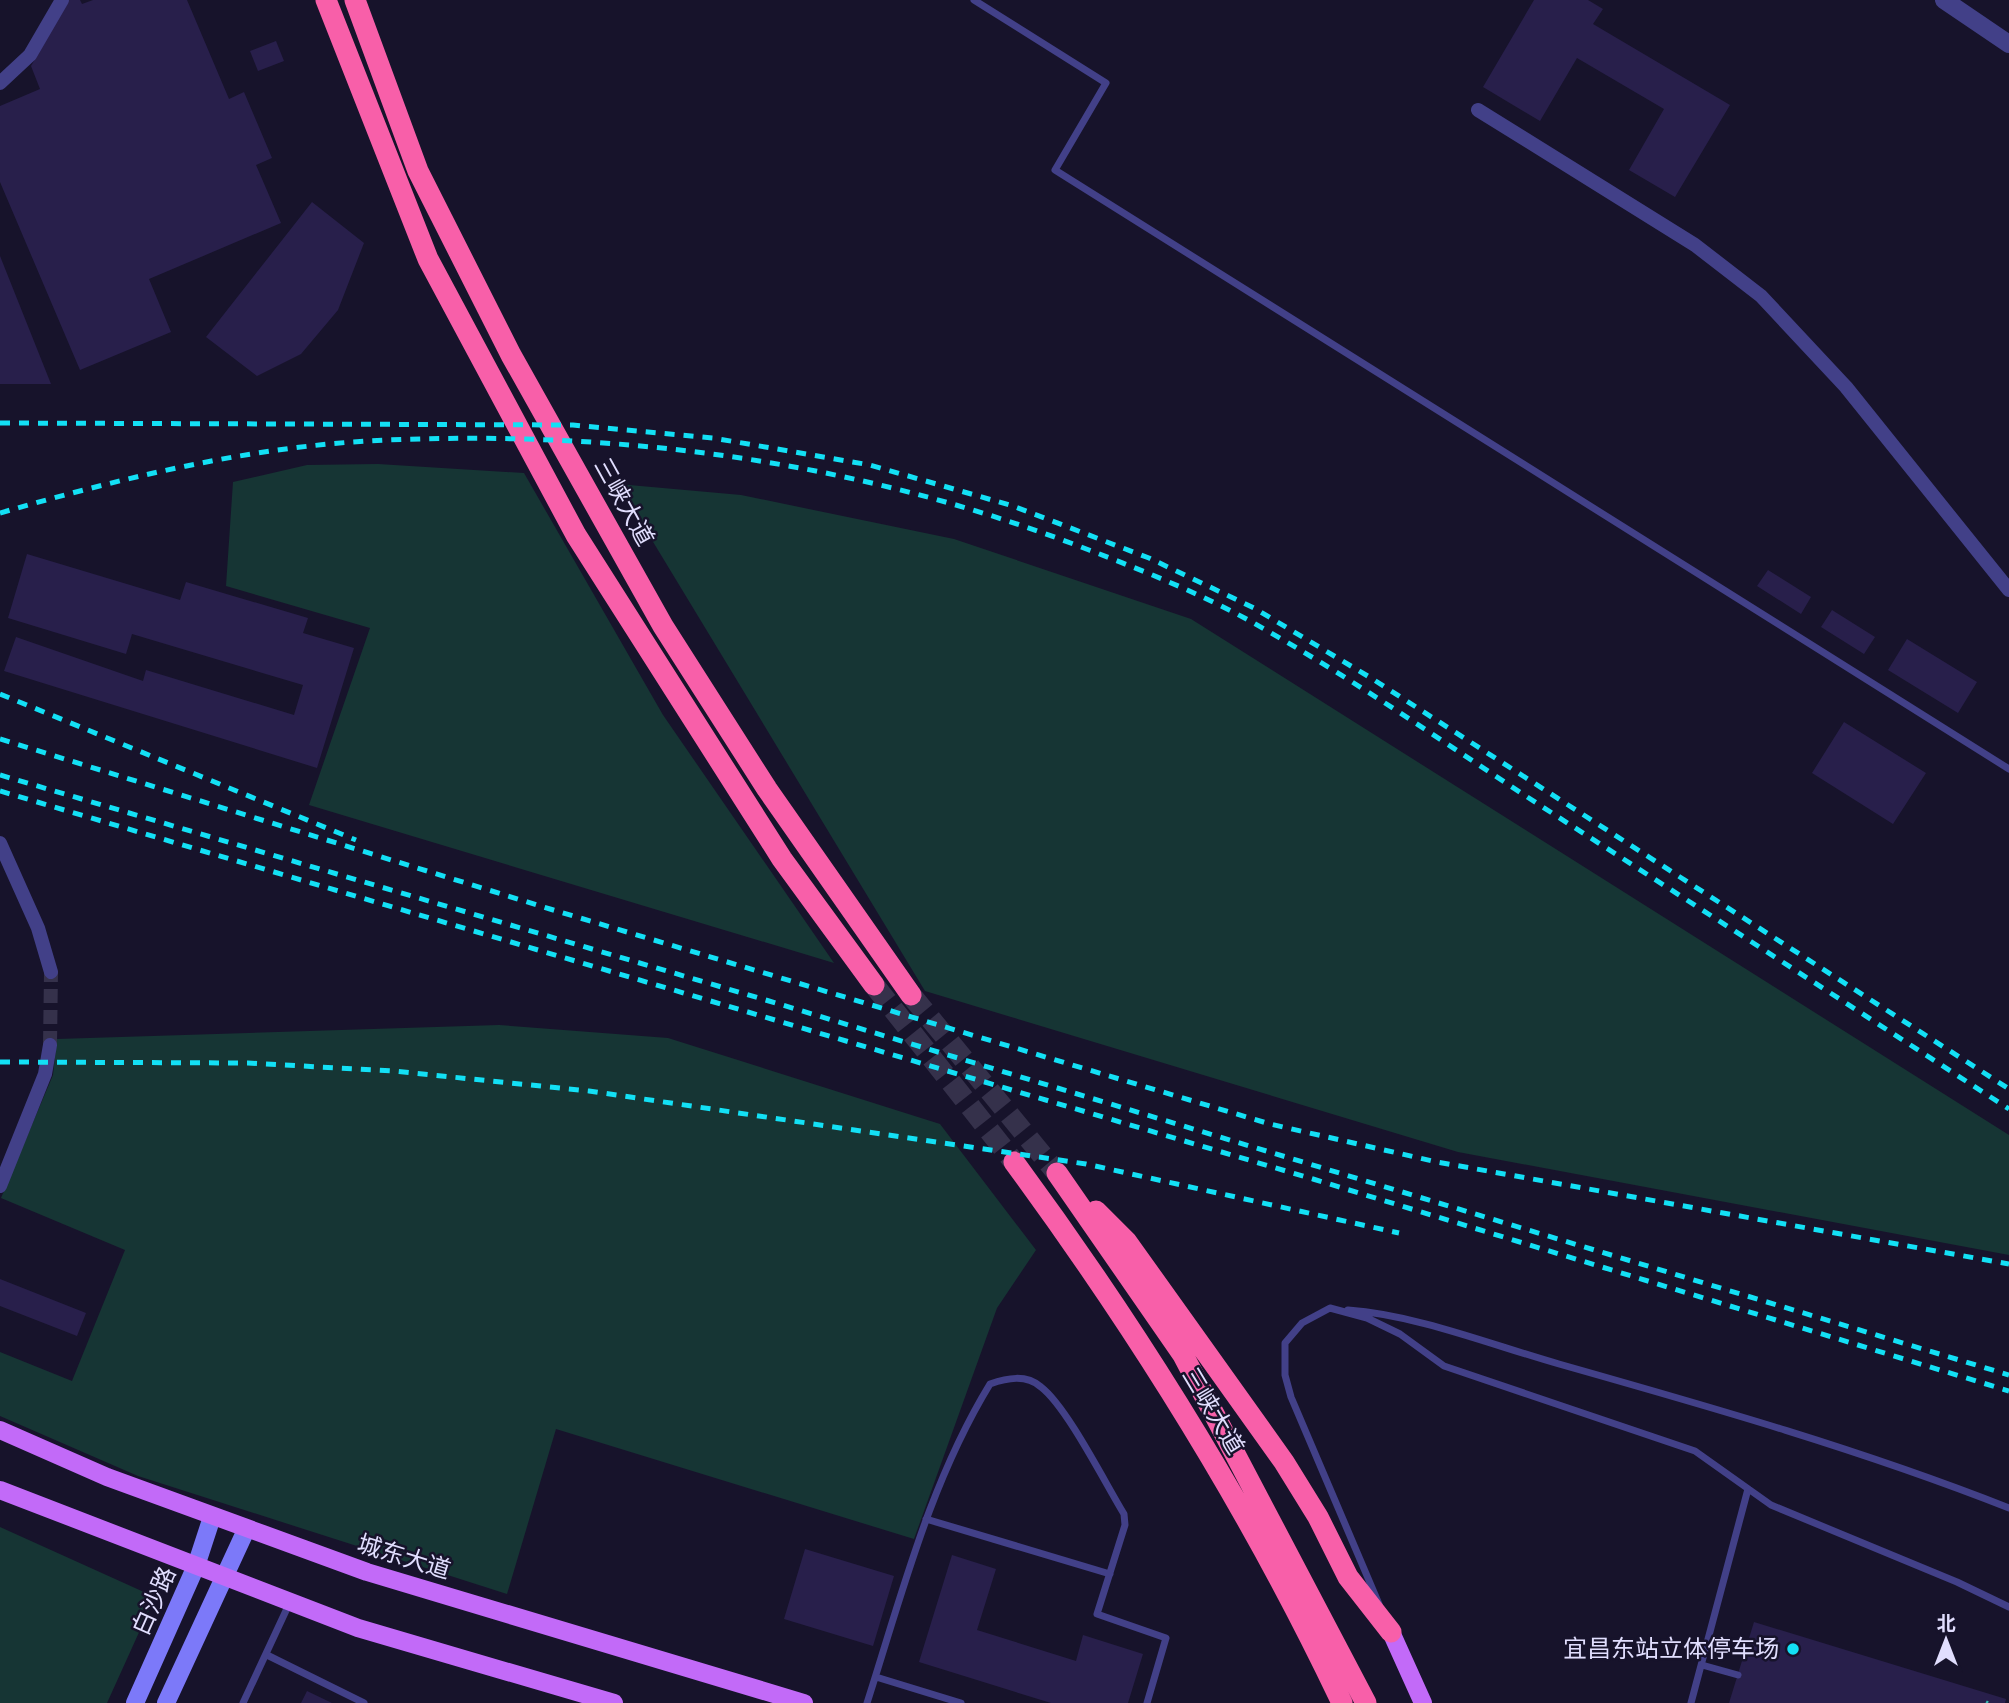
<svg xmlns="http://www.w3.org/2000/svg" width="2009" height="1703" font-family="'Noto Sans','Noto Sans SC',sans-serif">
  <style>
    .green { fill: #163534 }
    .building { fill: #281f4b }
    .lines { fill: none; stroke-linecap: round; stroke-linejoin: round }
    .minor-tunnel { stroke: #35314b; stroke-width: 14; stroke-dasharray: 14 7; stroke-linecap: butt }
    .motorway-tunnel { stroke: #35314b; stroke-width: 21; stroke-dasharray: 21 10; stroke-linecap: butt }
    .path { stroke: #37b9b0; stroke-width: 3.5; stroke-dasharray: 3.5 5; stroke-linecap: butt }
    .service { stroke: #424088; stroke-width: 7 }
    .minor { stroke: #424088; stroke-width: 14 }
    .tertiary { stroke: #424088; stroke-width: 18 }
    .secondary { stroke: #7c79f9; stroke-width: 18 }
    .primary { stroke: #c26af8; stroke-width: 18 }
    .motorway { stroke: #f85fa9; stroke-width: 21 }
    .rail { stroke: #13e0f5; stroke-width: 5; stroke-dasharray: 10 9; stroke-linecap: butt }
    .poi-dot { fill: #13e0f5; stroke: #17132b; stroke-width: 2.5 }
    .labels { text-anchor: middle; stroke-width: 5; stroke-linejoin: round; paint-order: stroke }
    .street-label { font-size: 24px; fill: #e1defe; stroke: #17132b }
    .poi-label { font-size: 24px; fill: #e1defe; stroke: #17132b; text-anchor: end }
  </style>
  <rect width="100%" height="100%" fill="#17132b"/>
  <!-- green -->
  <path class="green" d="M378,464l146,9 139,242 171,248 -525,-158 61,-177 -144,-42 7,-104 74,-17z
    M618,484l123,11 213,44 237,80 818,516v120l-551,-103 -533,-161z
    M499,1025l169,13 272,86 96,126 -39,58 -83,231 -358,-110 -49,165 -369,-118 -138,-60v-64l72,29 53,-131 -124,-52 52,-123 4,-36z
    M0,1527l155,70 -48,106h-107z"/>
  <!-- building -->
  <path class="building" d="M68,0h12l2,4 11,-4h94l42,99 15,-7 28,66 -16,7 25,58 -132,56 22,53 -91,38 -80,-188v-76l40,-17 -9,-23z
    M1534,0h54l15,9 -10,15 137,81 -55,92 -46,-27 35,-61 -87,-51 -37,63 -57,-34z
    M276,41l8,20 -26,10 -8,-20z
    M312,202l52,41 -26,67 -37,44 -44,22 -51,-39z
    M0,256l51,128h-51z
    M27,554l153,46 6,-18 122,36 -5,15 51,15 -37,120 -313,-97 12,-34 127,44 3,-11 148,45 9,-30 -171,-51 -6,20 -118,-36z
    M1768,570l43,27 -10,17 -44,-28z
    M1832,610l43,27 -11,17 -43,-27z
    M1907,639l70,43 -19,31 -70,-43z
    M1844,722l82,51 -33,51 -81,-51z
    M0,1279l86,34 -9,23 -77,-30z
    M805,1549l89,27 -21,70 -89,-27z
    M952,1555l44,14 -19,61 99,31 7,-26 60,19 -15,49h-77l-132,-41z
    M1754,1622l252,77 -1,4h-276z
    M307,1691l25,12h-31z"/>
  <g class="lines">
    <!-- minor-tunnel -->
    <path class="minor-tunnel" d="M50,1045l1,-73"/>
    <!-- motorway-tunnel -->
    <path class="motorway-tunnel" d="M874,985l140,177
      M911,995l146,178"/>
    <!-- path -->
    <path class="path" d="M1986,1702l2,1"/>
    <!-- service -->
    <path class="service" d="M974,0l132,83 -51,87 954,599
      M1348,1310c69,5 144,35 211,54 152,43 303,86 450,144
      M926,1519l184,55
      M1379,1604l-88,-207 -6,-22v-32l17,-20 28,-15 37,10 33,16 44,32 251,85 76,54 186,77 52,25
      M267,1655l97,48
      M1702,1665l36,10
      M876,1677l85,26
      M243,1703l47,-101
      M867,1703c35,-109 63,-221 123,-319 17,-6 36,-10 51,3 26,20 64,96 83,127l1,11 -28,89 69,24 -19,65
      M1691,1703l57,-214"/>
    <!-- minor -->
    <path class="minor" d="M0,83l30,-28 32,-55
      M1478,110l217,135 66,51 85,91 163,203
      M0,843l38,85 13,44
      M0,1186l45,-112 5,-29"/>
    <!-- tertiary -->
    <path class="tertiary" d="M1944,0l65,44"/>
    <!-- secondary -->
    <path class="secondary" d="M135,1703l61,-137 16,-49
      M166,1703l80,-173"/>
    <!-- primary -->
    <path class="primary" d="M0,1430l107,47 260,95 437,131
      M0,1490l358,138 256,75
      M1391,1632l32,71"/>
    <!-- motorway -->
    <path class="motorway" d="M326,0l102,259 148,276 206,324 92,126
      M355,0l63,171 93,184 152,271 104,163 144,206
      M1014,1162c125,170 237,349 328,541
      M1057,1173l126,182 183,348
      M1096,1211l31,31 157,220 34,55 30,60 43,55"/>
    <!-- rail -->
    <path class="rail" d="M0,423l573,2 140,13 157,27 143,41 136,52 105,50 117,70 638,411
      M0,513c125,-36 257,-68 388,-73 240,-10 477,23 701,110 55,21 110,43 161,71 99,55 193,121 288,183 157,101 314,203 471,305
      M0,694l356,146
      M0,739l550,170 720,215 167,38 572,102
      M0,775l769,226 1240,374
      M0,791l1313,388 696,212
      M0,1062l248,1 145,8 196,20 497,73 313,69"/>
  </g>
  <!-- markers -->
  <circle class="poi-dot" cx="1793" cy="1649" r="7"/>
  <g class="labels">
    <!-- street labels -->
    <g class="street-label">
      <text transform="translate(624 502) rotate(61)" y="8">三峡大道</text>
      <text transform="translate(1213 1411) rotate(59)" y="8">三峡大道</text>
      <text transform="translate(404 1557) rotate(17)" y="8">城东大道</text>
      <text transform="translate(154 1601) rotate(-66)" y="8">白沙路</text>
    </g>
    <!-- poi labels -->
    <g class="poi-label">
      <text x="1779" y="1657">宜昌东站立体停车场</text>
    </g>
  </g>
  <!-- north arrow -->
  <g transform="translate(1946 1640)" stroke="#17132b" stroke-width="5" paint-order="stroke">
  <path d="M0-5L12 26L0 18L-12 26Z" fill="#e1defe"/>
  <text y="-10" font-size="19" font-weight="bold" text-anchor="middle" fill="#e1defe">北</text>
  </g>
</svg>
